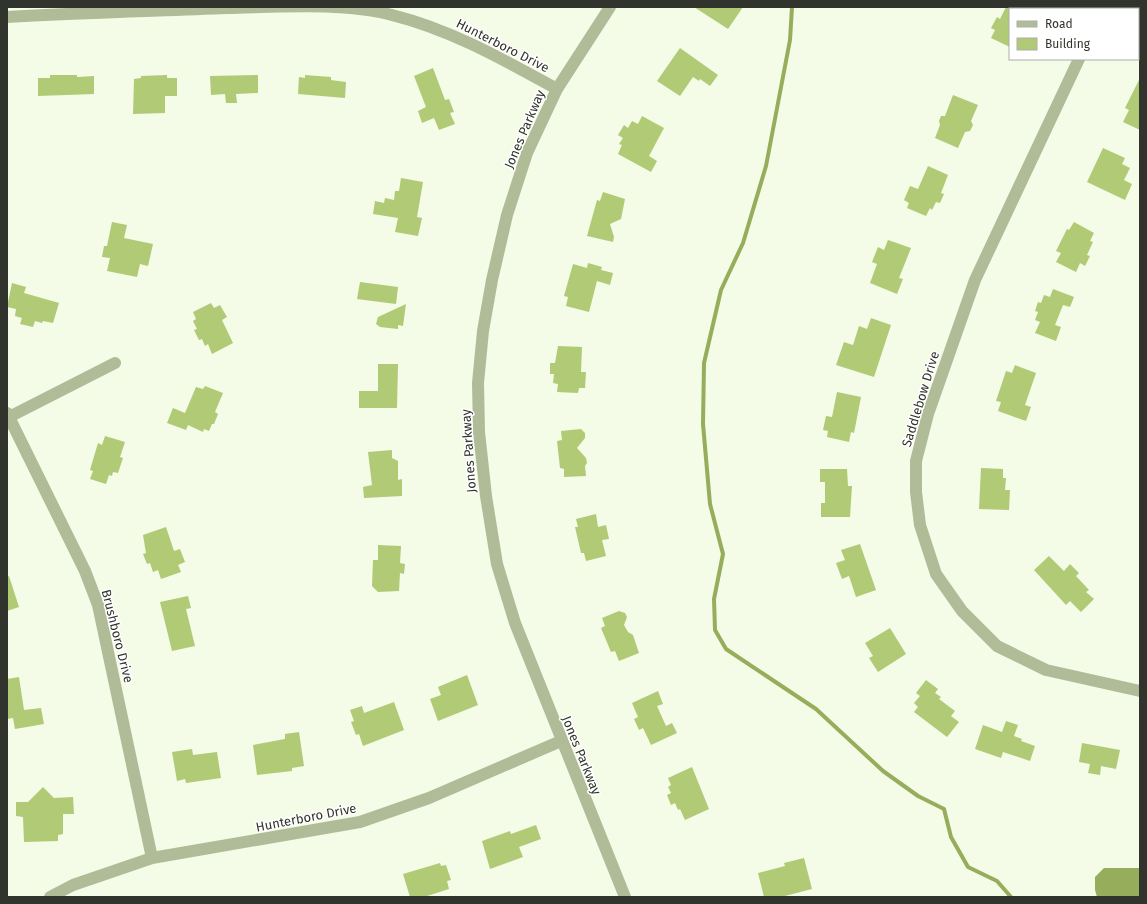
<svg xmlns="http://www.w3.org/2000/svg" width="1147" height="904" font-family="'Fira Sans',sans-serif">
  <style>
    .water { fill: #96ae5b }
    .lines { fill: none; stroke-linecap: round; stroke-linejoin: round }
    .stream { stroke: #96ae5b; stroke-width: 4 }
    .building { fill: #b1ca76 }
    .street { stroke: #b0bc98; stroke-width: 12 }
    .labels { text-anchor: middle; stroke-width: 3; stroke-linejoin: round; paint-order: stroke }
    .street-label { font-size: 13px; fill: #31342c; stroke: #fff }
  </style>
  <rect width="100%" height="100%" fill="#f4fbe7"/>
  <!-- water -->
  <path class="water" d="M1104,868h36v29h-43l-2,-7v-13z"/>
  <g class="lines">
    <!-- stream -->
    <path class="stream" d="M792,7l-2,33 -24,126 -23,77 -22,47 -17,73 -1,61 7,80 13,50 -9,45 1,31 11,19 90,60 67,62 35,25 26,13 7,28 17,30 29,14 14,16"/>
  </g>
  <!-- building -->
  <path class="building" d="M694,7h49l-15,22z
    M1006,7h4v40l-19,-9 4,-8 -4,-2 6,-11 3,2z
    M680,48l38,27 -8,11 -10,-7 -1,2 -6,-4 -13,19 -23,-15z
    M433,68l12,32 4,-1 5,13 -4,1 5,11 -16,6 -5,-12 -12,5 -4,-12 8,-4 -12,-31z
    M50,75h27v2l17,-1v18l-56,2v-18h12z
    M167,75v3h10v18h-12v17l-32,1 1,-35 7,-1v-2z
    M258,75v18l-22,1 1,9h-11l-1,-9 -14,1 -1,-19z
    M305,75l26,2v3l15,2 -1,16 -47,-4 1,-17 6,1z
    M1140,78v52l-17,-8 6,-12 -4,-2z
    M953,95l25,10 -7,16 2,4 -3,6 -5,1 -7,16 -23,-10 5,-13 -1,-4 2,-5h4z
    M642,116l22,12 -15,28 8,5 -6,11 -33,-18 4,-9 -3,-1 4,-6 -5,-3 6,-10 4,3 4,-7 6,3z
    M1103,148l22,10 -3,6 8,4 -6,12 8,4 -7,16 -38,-18z
    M928,166l20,9 -7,18 3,1 -4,9 -4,-1 -4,8 -2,-2 -4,8 -19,-8 2,-5 -5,-3 6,-14 8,3z
    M401,178l22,4 -6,35 5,1 -4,18 -23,-4 3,-14 -25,-4 2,-13 9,2 1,-5 9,2 1,-9h4z
    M603,192l22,7 -4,20 -11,5 4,13 -1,5 -26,-6 10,-36 3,1z
    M112,222l15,3 -3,13 29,6 -5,22 -8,-2 -3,13 -30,-6 3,-13 -8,-1 2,-11h3z
    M1074,222l20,11 -4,8 3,1 -6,13 3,1 -5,10 -5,-3 -4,9 -20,-10 5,-9 -5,-2 11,-22 2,1z
    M888,240l23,8 -12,30 4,1 -6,15 -27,-11 7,-19 -5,-2 6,-15 6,3z
    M588,263l14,4 -1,3 12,3 -3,12 -13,-4 -8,31 -23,-6 2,-9 -4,-1 9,-32 14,4z
    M360,282l38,5 -2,17 -39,-5z
    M12,283l14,4 -2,6 35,10 -6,20 -10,-2 -1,2 -7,-2 -2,6 -13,-3 2,-6 -7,-2 1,-7 -9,-2z
    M1053,289l21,8 -4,10 -7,-2 -8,20 6,2 -5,14 -21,-8 5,-11 -5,-2 3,-8 -3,-1 3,-9 3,1 3,-8 6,2z
    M211,303l3,5 6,-3 7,12 -5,3 11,23 -21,11 -4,-10 -3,2 -3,-7 -3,1 -5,-10 3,-1 -4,-8 3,-2 -3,-7z
    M406,304l-3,22 -5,-1v4l-18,-2 -4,-3 2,-7z
    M871,318l20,7 -17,52 -38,-12 8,-23 9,3 6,-19 8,3z
    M558,346l24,1 -1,25h5l-1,16h-6l-1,5 -21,-1 1,-8 -5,-1 1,-9h-4v-11h5z
    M378,364h20l-1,44h-38v-17h19z
    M1015,365l21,8 -11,32 6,2 -5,14 -28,-10 3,-9 -5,-1 10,-30 6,2z
    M205,386l18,7 -8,19 3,2 -4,10h-2l-3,7 -5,-2 -1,3 -15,-7 -2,5 -19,-7 6,-15 12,5 11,-26 7,2z
    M837,392l24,5 -7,36 -3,-1 -2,10 -22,-5 1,-6 -5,-1 3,-14 6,1z
    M581,429l4,4v5l-8,10 9,10 1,5 -2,3 1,10 -22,1v-8l-4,-1 -3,-27 5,-1 -1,-9z
    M105,436l20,6 -5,15 3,1 -5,15 -5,-1 -1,4 -3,-1 -3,9 -16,-5 3,-8 -3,-1 8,-27 4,2z
    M392,450v8l6,3v19l4,-1v17l-38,2 -1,-11 9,-2 -4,-33z
    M981,468l22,1v9h3l-1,12h5l-1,20 -30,-1z
    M820,469h27l1,17h4l-2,31h-29v-14h4v-21h-5z
    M596,514l2,13 8,-2 3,14 -7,1 4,16 -20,5 -2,-8h-3l-6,-26h3l-2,-8z
    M166,527l8,24 6,-2 5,13 -7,3 3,7 -20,7 -3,-9 -5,2 -3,-9 -3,1 -4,-10 3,-1 -3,-18z
    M860,544l16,46 -20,7 -7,-21 -7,3 -6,-16 9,-3 -4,-10z
    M378,545l23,1 -1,17 5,1 -1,10 -4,-1 -1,18 -21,1 -6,-6 1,-26h5z
    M1049,556l15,15 6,-7 9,9 -3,3 13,14 -3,2 8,7 -13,13 -11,-11 -4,4 -32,-35z
    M9,576l10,31 -12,4v-34z
    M188,596l3,12 -5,1 9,37 -23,5 -12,-49z
    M619,611l6,2 2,4 -3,8 4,7 5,3 6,18 -20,8 -4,-10 -4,1 -10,-24 4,-2 -3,-8z
    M890,628l16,26 -28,18 -9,-14 4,-2 -8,-13z
    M467,675l11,30 -40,16 -8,-22 11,-4 -3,-8z
    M19,677l5,33 17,-2 3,16 -29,5 -2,-11 -6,1v-40z
    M926,680l12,9 -3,4 6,4 -2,2 16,12 -4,5 8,6 -12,15 -33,-25 4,-5 -4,-4 6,-7 -4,-3z
    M658,691l5,13 -6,2 9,20 6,-3 5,10 -26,12 -8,-17 -4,2 -5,-11 4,-2 -6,-14z
    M394,702l10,28 -41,16 -4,-12 -3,1 -5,-13 3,-1 -4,-11 12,-4 2,7z
    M1006,721l12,4 -4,11 8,3 -1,2 14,5 -5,15 -27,-9 -2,6 -26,-9 8,-24 19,7z
    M299,732l5,34 -12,2v3l-35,4 -4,-30 32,-6v-5z
    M1082,743l38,7 -4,19 -15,-3 -1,9 -12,-2 2,-9 -11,-2z
    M192,749l1,6 24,-3 4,26 -35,5 -1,-4 -8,2 -5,-29z
    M692,767l17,42 -24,11 -5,-11 -2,1 -3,-7 -4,2 -4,-10 4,-2 -3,-6 3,-2 -3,-7z
    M43,787l11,11 19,-1 1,17h-11v20l-5,1v6l-34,1 -1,-25 -7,-1v-14h12z
    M536,825l5,14 -22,8 4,10 -33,12 -8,-28 28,-10 1,3z
    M804,858l8,31 -31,8h-17l-6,-24 27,-7 -1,-3z
    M440,863l1,3 5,-1 5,15 -4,1 2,8 -25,8h-14l-7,-23z"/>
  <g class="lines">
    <!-- street -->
    <path class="street" d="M610,7l-53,82 -30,64 -20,62 -15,65 -9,51 -5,52 1,49 7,64 11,68 18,59 110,274
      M1103,9v-2
      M7,17c73,-4 147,-6 220,-9 51,-1 116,-6 165,7 60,15 112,45 165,74
      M1079,59l-104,221 -47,134 -12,47v31l4,33 16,49 26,37 35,35 49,24 94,21
      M7,413l78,158 13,34 54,253
      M9,417l106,-54
      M50,897l23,-12 79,-27 208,-36 69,-24 132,-57"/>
  </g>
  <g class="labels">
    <!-- street labels -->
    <g class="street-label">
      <text transform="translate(503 45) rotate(27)" y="5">Hunterboro Drive</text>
      <text transform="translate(524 129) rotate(-67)" y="5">Jones Parkway</text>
      <text transform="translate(920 399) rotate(-73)" y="5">Saddlebow Drive</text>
      <text transform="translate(468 451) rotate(-94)" y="5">Jones Parkway</text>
      <text transform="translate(118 636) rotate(76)" y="5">Brushboro Drive</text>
      <text transform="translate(582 755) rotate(68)" y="5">Jones Parkway</text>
      <text transform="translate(306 817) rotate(-11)" y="5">Hunterboro Drive</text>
    </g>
  </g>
  <!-- border -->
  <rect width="1147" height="904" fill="none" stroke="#31342c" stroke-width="16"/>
  <!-- legend -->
  <rect x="1009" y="8" width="130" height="52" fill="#ffffff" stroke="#adaeab"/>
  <rect x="1017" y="21" width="20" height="6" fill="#b0bc98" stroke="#adaeab"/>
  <text x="1045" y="28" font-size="12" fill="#31342c">Road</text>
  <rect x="1017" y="38" width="20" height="12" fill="#b1ca76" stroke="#adaeab"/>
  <text x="1045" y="48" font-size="12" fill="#31342c">Building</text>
</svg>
